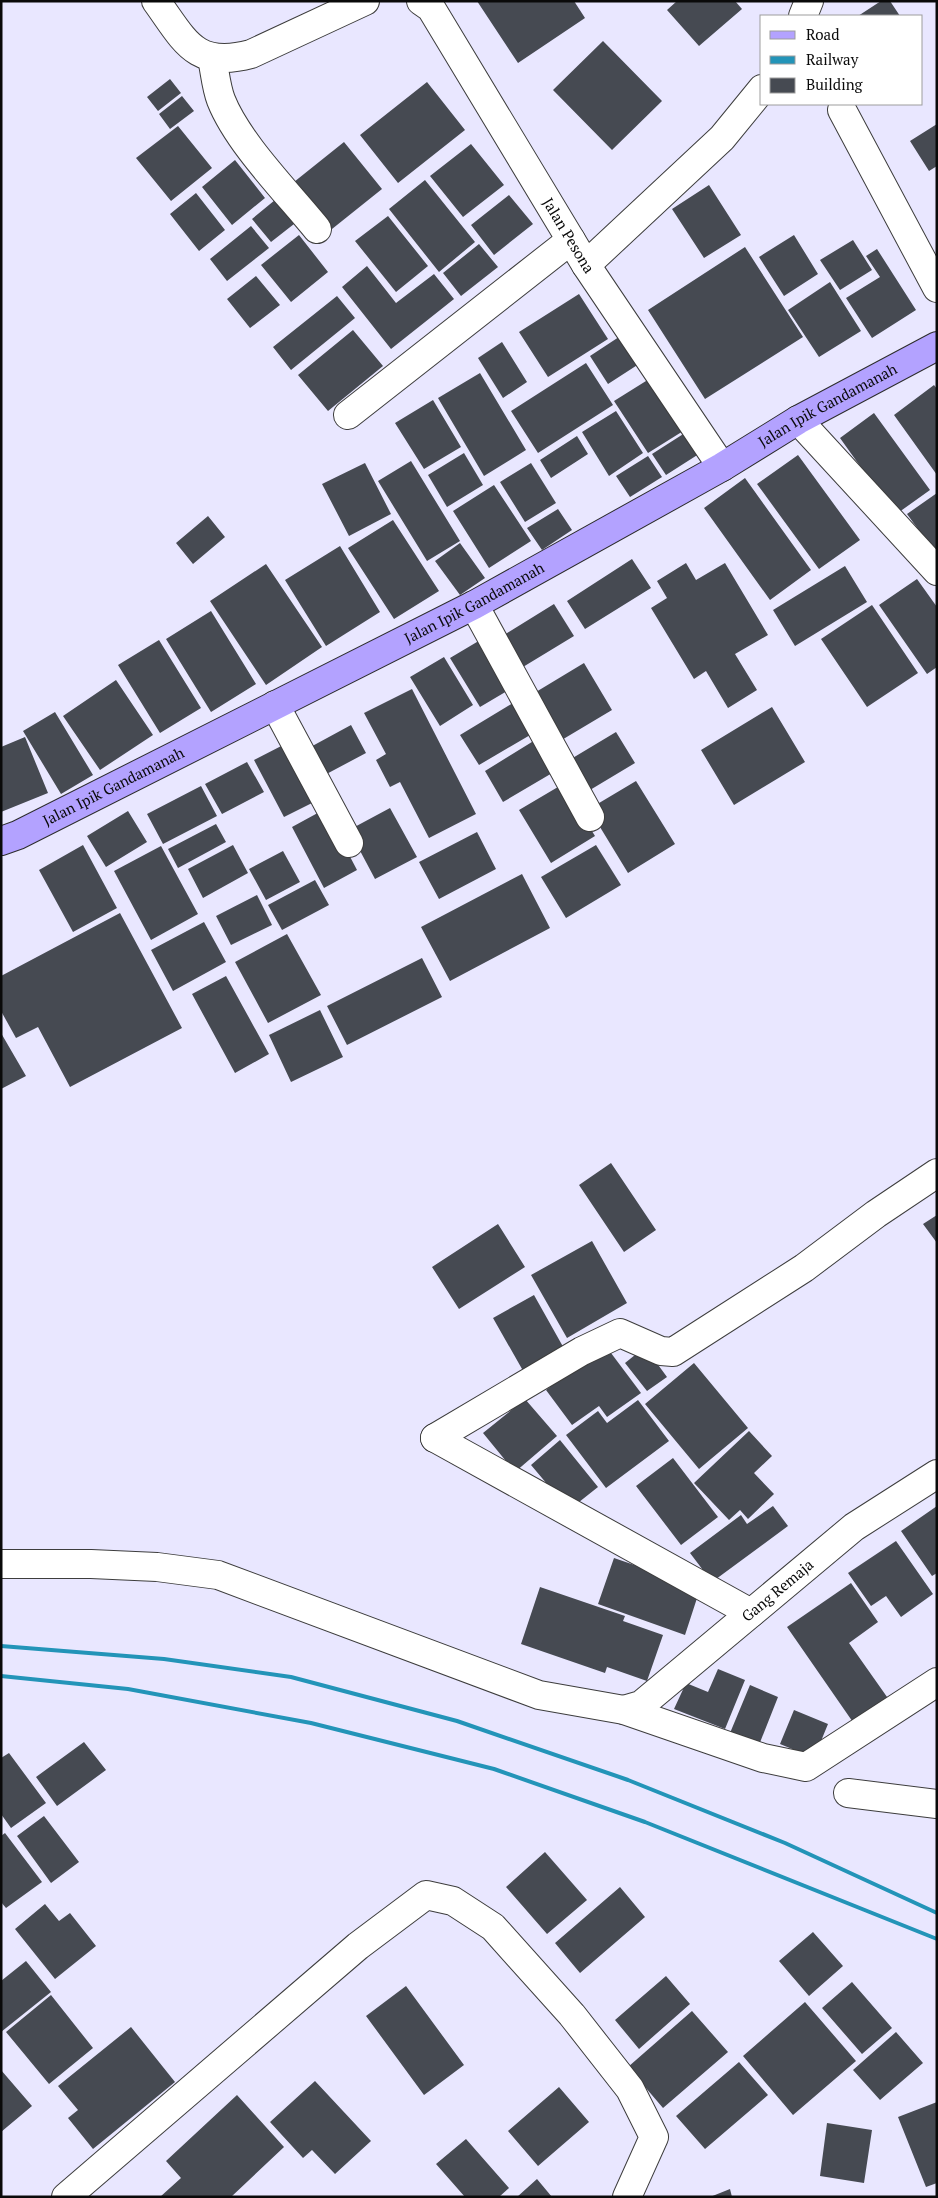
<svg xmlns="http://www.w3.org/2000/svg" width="938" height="2198" font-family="'PT Serif',serif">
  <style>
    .building { fill: #464a52 }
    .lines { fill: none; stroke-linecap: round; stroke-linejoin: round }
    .street-casing { stroke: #3d3d3d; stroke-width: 30 }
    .secondary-casing { stroke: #2c2c2c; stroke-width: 30 }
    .street { stroke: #fff; stroke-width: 28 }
    .secondary { stroke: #b3a2ff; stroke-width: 28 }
    .rail { stroke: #2394b8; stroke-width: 4 }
    .labels { text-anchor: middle; stroke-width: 5; stroke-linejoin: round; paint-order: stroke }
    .street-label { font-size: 15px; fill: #0a0a0a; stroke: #fff }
  </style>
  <rect width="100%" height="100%" fill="#e9e7ff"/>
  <!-- building -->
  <path class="building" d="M477,1h97l11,17 -67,45z
    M677,1h58l7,8 -43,37 -32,-36z
    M881,1h9l10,15h-42z
    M603,41l59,60 -50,49 -59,-60z
    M170,79l11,14 -23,18 -11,-14z
    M427,82l38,48 -67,53 -38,-48z
    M182,96l12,15 -24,18 -11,-15z
    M937,124v42l-8,5 -19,-30z
    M178,126l34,42 -41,33 -35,-43z
    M344,142l38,47 -50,40 -38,-47z
    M471,144l33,41 -41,32 -33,-41z
    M235,160l30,38 -33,27 -30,-38z
    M425,180l50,62 -36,30 -50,-63z
    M709,185l32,50 -37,23 -32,-49z
    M196,193l29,37 -26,21 -29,-37z
    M509,195l24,29 -39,31 -23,-30z
    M275,200l19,24 -23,18 -19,-23z
    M388,216l40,50 -32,26 -41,-51z
    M251,226l18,22 -42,33 -17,-22z
    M299,235l29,37 -37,30 -30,-37z
    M794,235l24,39 -34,22 -25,-39z
    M853,240l19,30 -32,20 -20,-30z
    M479,244l19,23 -37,29 -18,-23z
    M745,247l58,90 -98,62 -57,-89z
    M877,249l39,61 -44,28 -26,-40 34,-21 -14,-21z
    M367,266l29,37 38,-29 20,25 -63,50 -49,-62z
    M256,276l24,29 -30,23 -23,-29z
    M830,282l31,49 -42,26 -31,-47z
    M579,294l29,45 -60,38 -29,-45z
    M337,296l18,22 -64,52 -18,-23z
    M353,330l30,36 -55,45 -30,-36z
    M625,333l17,29 -34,22 -18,-28z
    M502,342l25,40 -24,16 -25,-40z
    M586,363l27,42 -75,48 -27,-42z
    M480,373l46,77 -42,26 -46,-78z
    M654,376l34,52 -40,25 -34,-52z
    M934,385l3,4v86l-43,-60z
    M433,400l28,47 -37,22 -29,-46z
    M616,411l27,42 -34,23 -27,-44z
    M874,413l56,77 -35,25 -55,-77z
    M688,431l14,21 -36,23 -14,-21z
    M577,436l11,18 -37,24 -11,-18z
    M464,453l19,32 -36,22 -19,-32z
    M798,455l62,85 -41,29 -62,-85z
    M648,456l14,21 -32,20 -14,-21z
    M411,461l49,80 -33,20 -49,-80z
    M365,463l26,51 -42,22 -27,-52z
    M531,463l25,40 -31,19 -25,-40z
    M745,478l66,92 -41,30 -66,-92z
    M494,485l37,56 -42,27 -36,-57z
    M937,493v62l-30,-41z
    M558,509l14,21 -30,20 -15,-22z
    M208,516l17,21 -32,27 -17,-21z
    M393,520l46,71 -45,28 -46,-71z
    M460,543l25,35 -25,17 -25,-34z
    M340,546l40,66 -54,34 -41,-66z
    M632,559l19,29 -66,41 -18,-28z
    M686,563l10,17 29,-17 43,72 -33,19 22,36 -29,18 -22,-37 -12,8 -43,-71 16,-10 -10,-17z
    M266,564l56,83 -56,38 -56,-84z
    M845,566l22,36 -72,44 -22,-36z
    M917,579l20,28v60l-10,7 -48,-69z
    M554,604l20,32 -56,34 -19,-32z
    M872,605l46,68 -51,34 -46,-68z
    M211,611l45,73 -45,28 -45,-73z
    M487,636l30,49 -37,22 -30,-49z
    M159,640l42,68 -41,25 -42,-68z
    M444,657l29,48 -33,21 -30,-49z
    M584,663l28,47 -52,31 -29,-46z
    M116,680l37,55 -53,35 -37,-54z
    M412,689l64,125 -47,24 -29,-56 -10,5 -14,-27 10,-6 -22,-41z
    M518,700l19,31 -58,34 -19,-30z
    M772,707l33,55 -71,43 -33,-55z
    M55,712l38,63 -32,19 -38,-63z
    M351,725l15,28 -47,25 -14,-28z
    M616,732l19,31 -50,30 -19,-31z
    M25,737l23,56 -47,19v-65z
    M540,737l19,32 -56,33 -18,-31z
    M289,742l31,57 -36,18 -30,-57z
    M247,762l17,30 -42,22 -17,-30z
    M636,781l39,63 -47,29 -39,-64z
    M563,784l32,52 -44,27 -32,-53z
    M201,786l16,30 -54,28 -16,-30z
    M390,808l27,49 -42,22 -26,-49z
    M325,809l32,61 -33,18 -32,-61z
    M128,811l19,31 -41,25 -19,-31z
    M216,824l10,18 -48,26 -10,-19z
    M477,832l19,37 -57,30 -20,-37z
    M83,845l34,63 -44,24 -34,-62z
    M233,845l15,28 -45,25 -15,-29z
    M596,845l25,40 -55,33 -25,-41z
    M161,846l37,68 -47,26 -37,-69z
    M283,851l17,31 -34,18 -17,-31z
    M522,874l28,54 -100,53 -29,-54z
    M315,880l14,25 -47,25 -14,-25z
    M257,895l15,30 -41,20 -15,-29z
    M120,913l62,115 -112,59 -32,-60 -22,11 -15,-27v-35z
    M204,922l22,40 -53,29 -22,-41z
    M287,934l34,61 -53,28 -33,-61z
    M422,958l20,39 -95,48 -20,-39z
    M226,976l43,78 -34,19 -43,-79z
    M320,1010l23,47 -52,25 -22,-47z
    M1,1033l25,43 -25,13z
    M611,1163l45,67 -32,22 -45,-67z
    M937,1215v28l-14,-19z
    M498,1224l27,43 -66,42 -27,-42z
    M592,1241l35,62 -60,35 -36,-63z
    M534,1295l32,57 -40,24 -33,-58z
    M605,1345l36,48 -34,24 -8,-11 -27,19 -26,-35z
    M645,1347l22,30 -20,14 -22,-28z
    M694,1363l54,65 -49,41 -54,-65z
    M525,1399l32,37 -42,36 -32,-39z
    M638,1400l31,41 -63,47 -40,-53 32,-24 9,12z
    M749,1431l23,25 -18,17 20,21 -26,25 -8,-9 -11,10 -35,-37z
    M560,1440l38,47 -29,23 -38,-45z
    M673,1458l45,59 -37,28 -45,-59z
    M773,1506l15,20 -76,56 -22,-29 51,-38 6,9z
    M937,1506v67l-5,3 -31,-45z
    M896,1541l37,53 -32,23 -15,-21 -15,10 -23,-33z
    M614,1558l61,21 24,13 -14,43 -87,-31z
    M851,1583l27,39 -29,21 43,61 -35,24 -70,-101z
    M540,1587l85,29 -2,5 40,14 -16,46 -40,-14 -2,6 -84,-29z
    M718,1669l27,11 -20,49 -51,-20 12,-26 22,9z
    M750,1685l28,12 -19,48 -29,-12z
    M794,1710l34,14 -14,34 -34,-14z
    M84,1742l22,28 -49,36 -21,-29z
    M9,1753l37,50 -35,25 -10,-14v-56z
    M44,1816l35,46 -28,21 -34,-47z
    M5,1833l37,49 -36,26 -5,-6v-66z
    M545,1852l42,48 -40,34 -41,-47z
    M620,1887l25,30 -65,56 -25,-30z
    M45,1904l14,17 11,-8 26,33 -41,33 -40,-50z
    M813,1932l30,34 -34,30 -30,-35z
    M26,1961l25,31 -50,40v-51z
    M666,1976l24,28 -51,45 -24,-29z
    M852,1982l40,46 -30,26 -40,-46z
    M406,1986l58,79 -40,30 -58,-79z
    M51,1995l42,53 -44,36 -43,-52z
    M805,2002l51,59 -63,54 -50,-59z
    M692,2011l36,41 -65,56 -35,-41z
    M131,2027l44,55 -82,67 -25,-31 10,-8 -20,-24z
    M896,2032l27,31 -43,37 -27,-30z
    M739,2062l29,33 -63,54 -29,-33z
    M1,2070l31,36 -31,26z
    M315,2081l56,60 -36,33 -23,-24 -9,8 -33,-36z
    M559,2087l30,35 -51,44 -30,-35z
    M237,2095l47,52 -53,50h-71l21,-19 -15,-17z
    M937,2102v81l-11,4 -28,-70z
    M827,2123l45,7 -8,53 -44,-7z
    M466,2139l43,49 -10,9h-34l-29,-33z
    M537,2179l15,18h-35z
    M730,2189l2,8h-22z"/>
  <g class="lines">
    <!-- street casing -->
    <g class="street-casing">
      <g id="street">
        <path d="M156,1c29,40 39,68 95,53l114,-53"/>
        <path id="s1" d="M421,1l10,7 155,257 136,202"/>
        <path d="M803,16l6,-15"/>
        <path d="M212,58c3,14 4,29 9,42 17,43 66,92 96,129"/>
        <path d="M842,110l95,178"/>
        <path d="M586,265l136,-127 40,-49"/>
        <path d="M348,415l223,-175"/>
        <path d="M798,420l139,151"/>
        <path d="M474,605l116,212"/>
        <path d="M275,705l74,138"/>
        <path d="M435,1438l147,-87 38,-18 41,18 12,1 131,-84 72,-54 61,-41"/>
        <path d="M435,1438l316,175"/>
        <path d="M1,1564h90l66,3 61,8 321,120 85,15 139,48 43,9 131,-85"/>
        <path id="s2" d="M624,1710l17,-5 213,-178 83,-53"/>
        <path d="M848,1793l89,11"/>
        <path d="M66,2197l292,-251 68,-51 27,6 40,26 79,88 58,74 24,48 -27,60"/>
      </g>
    </g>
    <!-- secondary casing -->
    <g class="secondary-casing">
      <g id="secondary">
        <path id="s3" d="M1,841l17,-6 456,-230 248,-138 76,-47 139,-74"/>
      </g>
    </g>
    <!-- street -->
    <use href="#street" class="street"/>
    <!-- secondary -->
    <use href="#secondary" class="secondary"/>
    <!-- rail -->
    <path class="rail" d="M1,1646l163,13 127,18 166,44 171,59 157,63 152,70
      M1,1676l127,13 183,34 183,46 151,53 292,117"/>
  </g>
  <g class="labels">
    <!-- street labels -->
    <g class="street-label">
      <text dy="5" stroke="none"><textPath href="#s1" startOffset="278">Jalan Pesona</textPath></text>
      <text dy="5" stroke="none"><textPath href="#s3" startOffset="935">Jalan Ipik Gandamanah</textPath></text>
      <text dy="5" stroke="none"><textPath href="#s3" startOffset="530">Jalan Ipik Gandamanah</textPath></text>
      <text dy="5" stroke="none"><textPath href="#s3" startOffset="125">Jalan Ipik Gandamanah</textPath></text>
      <text dy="5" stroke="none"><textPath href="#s2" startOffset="196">Gang Remaja</textPath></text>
    </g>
  </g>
  <!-- border -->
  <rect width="938" height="2198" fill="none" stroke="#0a0a0a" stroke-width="5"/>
  <!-- legend -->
  <rect x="760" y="15" width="162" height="90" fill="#ffffff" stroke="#9d9d9d"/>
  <rect x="770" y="31" width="25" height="8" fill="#b3a2ff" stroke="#9d9d9d"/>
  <text x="806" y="40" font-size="15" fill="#0a0a0a">Road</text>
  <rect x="770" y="56" width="25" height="8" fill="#2394b8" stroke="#9d9d9d"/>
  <text x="806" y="65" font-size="15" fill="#0a0a0a">Railway</text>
  <rect x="770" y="78" width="25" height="15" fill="#464a52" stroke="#9d9d9d"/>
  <text x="806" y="90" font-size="15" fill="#0a0a0a">Building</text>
</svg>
